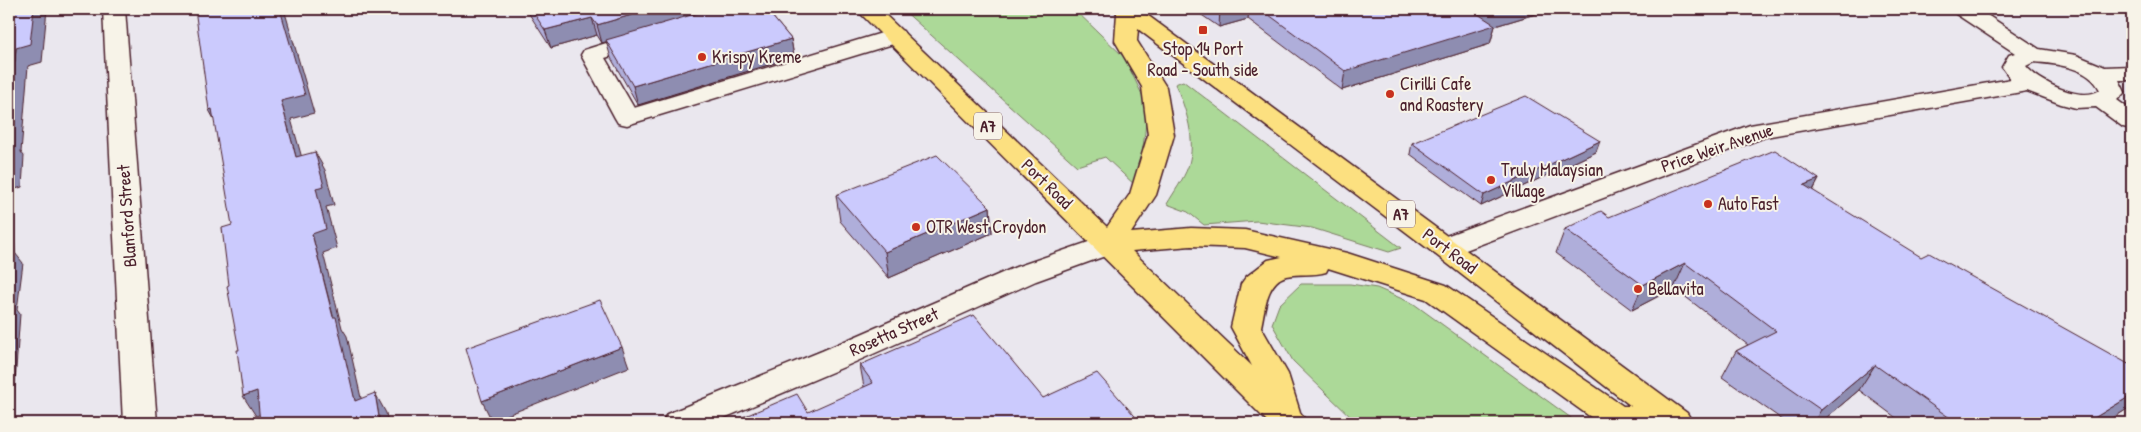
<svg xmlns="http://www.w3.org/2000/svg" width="2141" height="432" font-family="'Patrick Hand',sans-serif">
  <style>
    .green { fill: #acd998; stroke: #7b7c62 }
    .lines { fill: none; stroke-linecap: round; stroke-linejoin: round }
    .minor-casing { stroke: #4a1f2b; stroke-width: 3 }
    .highway-casing { stroke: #4a1f2b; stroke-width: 3 }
    .minor { fill: #f7f3e8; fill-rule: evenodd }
    .highway { fill: #fce080; fill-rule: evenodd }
    .wall { fill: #afaeda; stroke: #4a1f2b }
    .shaded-wall { fill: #8e8db1; stroke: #4a1f2b }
    .building { fill: #cbcafd; stroke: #4a1f2b }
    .poi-dot { fill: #c8321e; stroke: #f7f3e8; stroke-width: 2 }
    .labels { text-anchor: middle; stroke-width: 4; stroke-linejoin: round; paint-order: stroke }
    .shield { fill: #f7f3e8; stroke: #7e5f64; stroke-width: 1 }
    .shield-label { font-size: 16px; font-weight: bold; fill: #4a1f2b }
    .poi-label { font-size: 18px; fill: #4a1f2b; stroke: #f7f3e8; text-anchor: start }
    .street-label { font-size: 18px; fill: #4a1f2b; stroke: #f7f3e8 }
  </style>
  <rect width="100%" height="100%" fill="#eae7ee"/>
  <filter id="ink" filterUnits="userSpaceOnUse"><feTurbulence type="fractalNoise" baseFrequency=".02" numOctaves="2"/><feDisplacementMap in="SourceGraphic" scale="10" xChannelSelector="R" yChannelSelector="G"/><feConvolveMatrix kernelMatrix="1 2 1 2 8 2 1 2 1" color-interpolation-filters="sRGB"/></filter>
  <g filter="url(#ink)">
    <!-- green -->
    <path class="green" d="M902,9h172l50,48 24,50 -10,81 -33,-31 -28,9z
      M1183,81l218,167 -12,4 -77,-24 -55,-7 -53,4 -16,-13 -21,-8c7,-12 16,-24 21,-37 9,-26 -2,-59 -13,-83z
      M1301,284h49l27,4 37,16 164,119h-221l-64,-62 -21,-37 7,-19z"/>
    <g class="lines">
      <!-- minor casing -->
      <g class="minor-casing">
        <path id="minor" d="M103,9h22l32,414h-34z
          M1953,9h25l61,40 37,6 29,12 27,-1v14h-13l6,12 -8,8 15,11v18l-9,-2 -27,-20 -20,1 -15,-4 -34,-13 -262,46 -310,117 -10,2 -10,-2 -4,-7 4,-7 315,-115 261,-46 -9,-12 7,-12 6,-2 -59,-39zM2034,62c23,2 55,5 66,28 -18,13 -62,-8 -74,-24z
          M895,29l8,2 3,5 -3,5 -276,84 -9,-2 -3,-5 -34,-63 3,-5 51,-16 8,-2 8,2 3,5 -3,5 -46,14 29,50z
          M1109,235l10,2 4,7 -4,7 -83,30 -192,86 -132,56h-50l5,-9 155,-63 194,-84z"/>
      </g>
      <!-- highway casing -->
      <g class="highway-casing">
        <path id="highway" d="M856,9h23l228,218 23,-33 18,-59 -6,-48 -27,-46 2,-28 -3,-4h25l548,404 6,10h-94l-173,-124 -98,-31 -2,4c-13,4 -27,1 -40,4 -20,6 -21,34 -25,51l27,47 12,38 7,11h-38zM1138,29l297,225 196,152h-8l-177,-121 -99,-32 -102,-23 -54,-2 -60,5 25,-38 18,-60 -8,-48 -29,-46zM1191,246l54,2 37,9 -14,3 -22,17 -5,7 -10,43 21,39 -120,-115z"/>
      </g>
      <!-- minor -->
      <use href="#minor" class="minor"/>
      <!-- highway -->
      <use href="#highway" class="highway"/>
    </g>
    <!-- wall -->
    <path class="wall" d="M526,9h240l25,30 3,18 -156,48 -27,-47 -5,-17 -4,2 -5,-8 -46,13z
      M1193,9h359l-57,17 -5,18 -148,46 -94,-71 -29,8z
      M1412,143l184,9 -115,54 -71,-52z
      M1819,179l-6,12 319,215 -27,17h-202l-44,-33 -39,33h-33l-65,-46 14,-26 12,-6 -74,-57 -42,22 -76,-57 9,-24z
      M836,195l154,12 2,26 -103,45 -49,-57z
      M860,365l183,33 98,25 -277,-36z"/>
    <!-- shaded-wall -->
    <path class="shaded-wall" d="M34,9h13l-5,53 -14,4 -7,86 3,4 -2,31 -10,3 3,63 8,10 -6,47 3,4 -8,109h-3v-305l7,-70z
      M280,9h4l30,104 -23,6 16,57 -11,-19 -15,-56z
      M652,9h62l-112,34 -5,-18z
      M1220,9h29l-1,10 -29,8z
      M1497,9h55l-57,17 -5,18 -148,46 3,-19 133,-57z
      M592,18l5,17 -46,13 -6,-18z
      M791,39l3,18 -156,48 -5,-19z
      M212,109l7,19 -10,-18z
      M1600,141l-4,11 -115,54 3,-11z
      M315,152l10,18 9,35 -8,2 11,41 -14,5 19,75 5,8 19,84 -11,-19 -43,-167 4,-46z
      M1819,179l-13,24 -2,-18z
      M990,207l2,26 -103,45 -4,-26z
      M1685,263l-11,25 -42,22 11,-25z
      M622,347l7,20 -137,54 -10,-20z
      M1875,365l-16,25 -39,33h-7l8,-13z
      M257,391l13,20 -14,5 -13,-20z
      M375,393l11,20 2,10h-8z
      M2132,395v11l-27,17h-19z"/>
    <!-- building -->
    <path class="building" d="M9,9h25l-4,35 -14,4 -7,70z
      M195,9h85l25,86 -24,6 15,56 19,-5 9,34 -8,2 10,41 -14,5 21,83h3l19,84 20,-8 5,30h-120l-3,-32 -14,5 -6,-46h2l-12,-64 2,-1 -7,-57 10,-3 -20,-116 -3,1z
      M531,9h121l-55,16 -5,-7 -47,12z
      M712,9h54l25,30 -158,47 -27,-46z
      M1261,9h236l-19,5 17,11 -150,46z
      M1526,96l74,45 -116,54 -72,-52z
      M10,137l-1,23v-22z
      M1775,150l44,29 -15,6 117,72 8,-4 203,113v29l-46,28h-129l-82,-58 -54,45 -85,-59 40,-20 -91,-68 -42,22 -78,-56 36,-18 8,6z
      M937,155l53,52 -105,45 -49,-57z
      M600,300l22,47 -140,54 -16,-53z
      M974,315l69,83 54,-25 44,50h-412l68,-29 11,18 65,-29 -13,-18z"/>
  </g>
  <!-- markers -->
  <g class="poi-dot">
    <rect x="1198" y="25" width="10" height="10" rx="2.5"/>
    <circle cx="702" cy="57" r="5"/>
    <circle cx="1390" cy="94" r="5"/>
    <circle cx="1491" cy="180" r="5"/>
    <circle cx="1708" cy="204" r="5"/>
    <circle cx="916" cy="227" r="5"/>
    <circle cx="1638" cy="289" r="5"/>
  </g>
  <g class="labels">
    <!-- shield labels -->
    <g class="shield">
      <rect x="974" y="112.5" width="28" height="27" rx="4"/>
      <rect x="1387" y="200.5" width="28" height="27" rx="4"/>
    </g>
    <g class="shield-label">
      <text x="988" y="132">A7</text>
      <text x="1401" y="220">A7</text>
    </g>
    <!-- poi labels -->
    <g class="poi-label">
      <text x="1203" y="55" text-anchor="middle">Stop 14 Port<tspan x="1203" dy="21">Road - South side</tspan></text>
      <text x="712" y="63">Krispy Kreme</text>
      <text x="1400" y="90">Cirilli Cafe<tspan x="1400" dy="21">and Roastery</tspan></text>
      <text x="1501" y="176">Truly Malaysian<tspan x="1501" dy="21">Village</tspan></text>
      <text x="1718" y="210">Auto Fast</text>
      <text x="926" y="233">OTR West Croydon</text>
      <text x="1648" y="295">Bellavita</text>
    </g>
    <!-- street labels -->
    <g class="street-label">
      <text transform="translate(1717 148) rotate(-19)" y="6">Price Weir Avenue</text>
      <text transform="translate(1047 184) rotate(44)" y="6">Port Road</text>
      <text transform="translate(127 216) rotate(-94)" y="6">Blanford Street</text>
      <text transform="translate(1450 251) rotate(37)" y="6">Port Road</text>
      <text transform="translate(894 332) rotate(-24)" y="6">Rosetta Street</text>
    </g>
  </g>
  <!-- margin -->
  <rect width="2141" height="432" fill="none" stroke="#f7f3e8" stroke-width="30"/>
  <rect x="15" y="15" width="2111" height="402" fill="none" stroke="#4a1f2b" stroke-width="2" filter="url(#ink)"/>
</svg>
